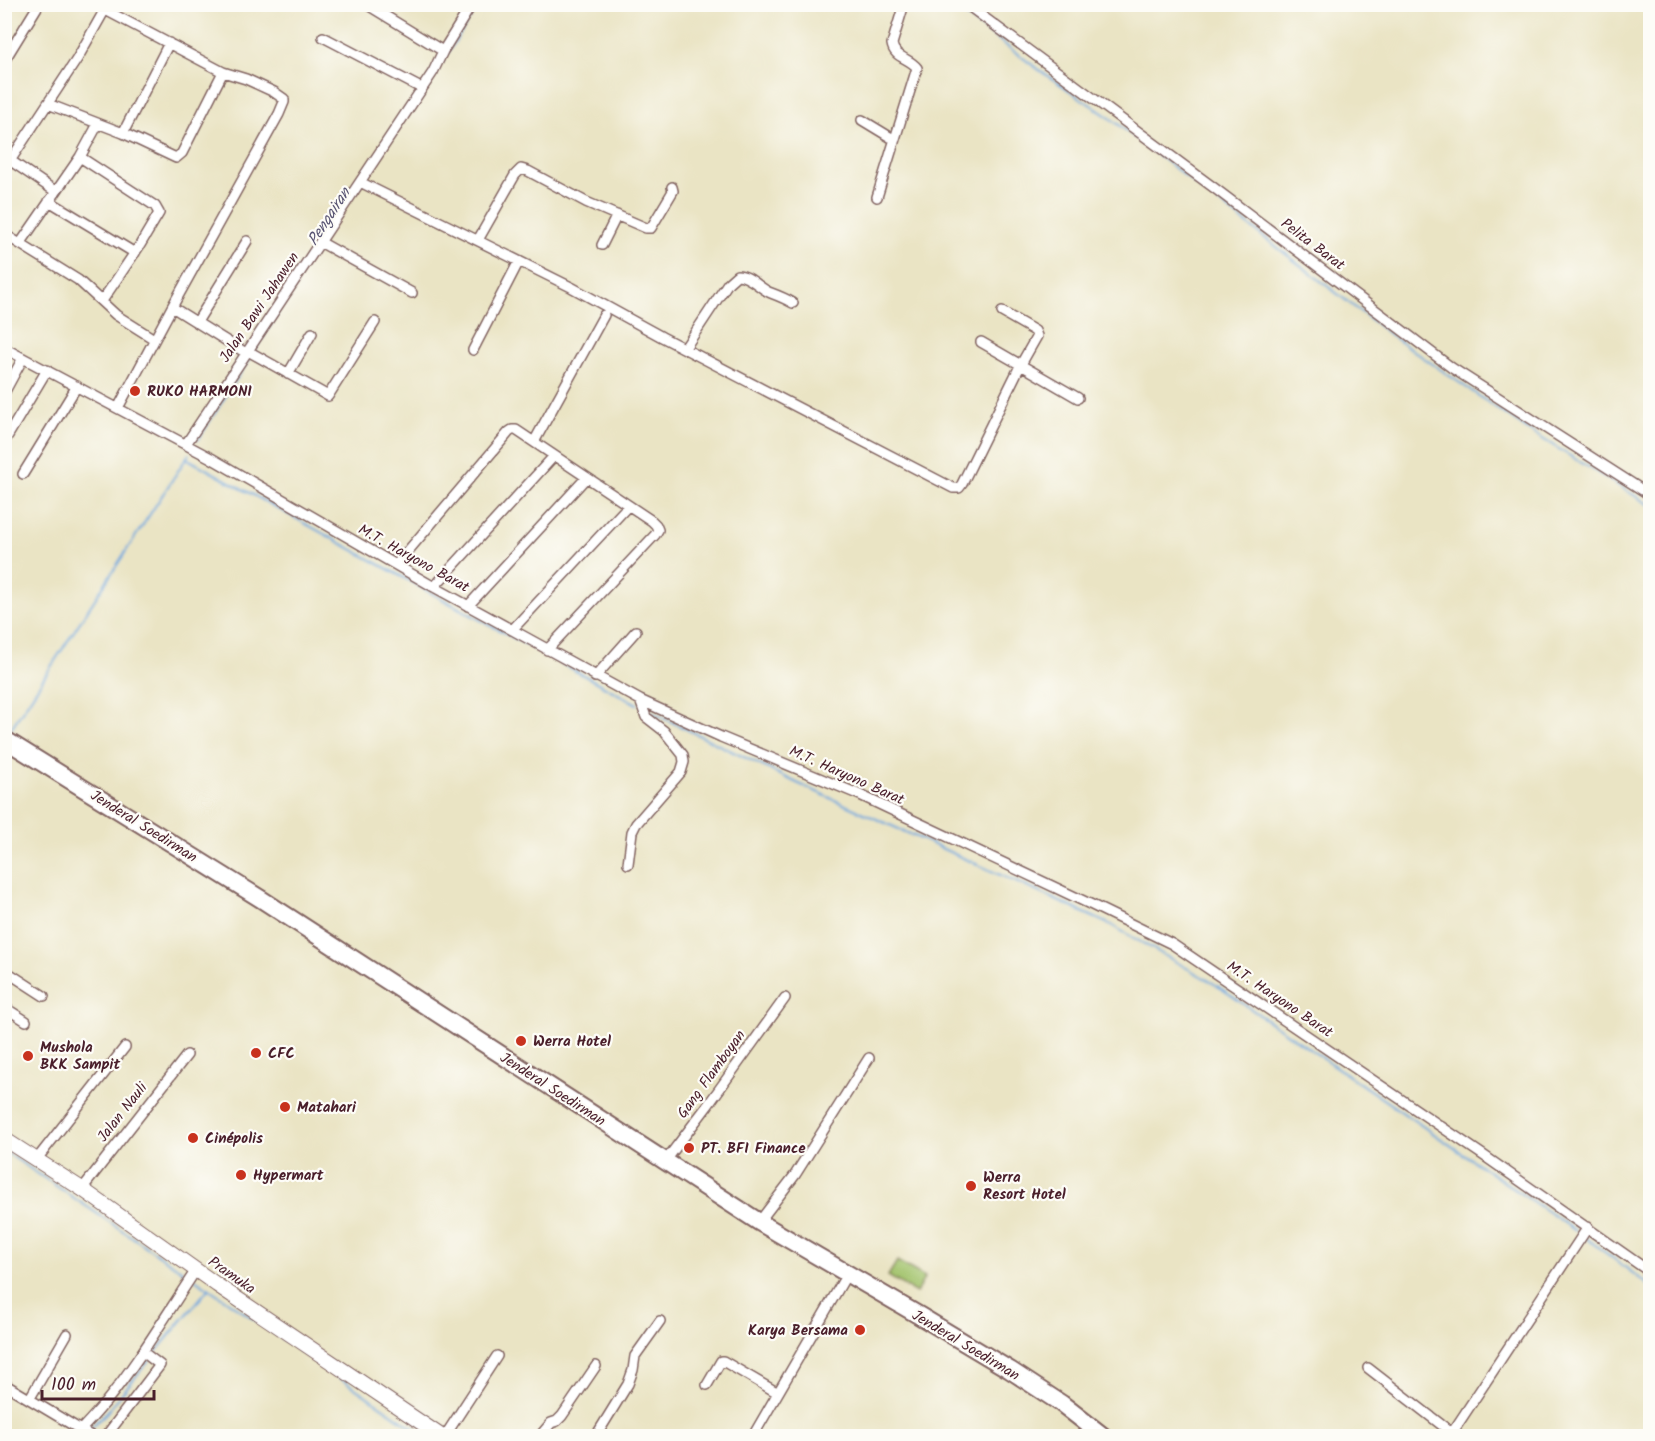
<svg xmlns="http://www.w3.org/2000/svg" width="1655" height="1441" font-family="Kalam,sans-serif">
  <style>
    .green { fill: #a2c36c; stroke: #76714c; stroke-width: 1.5 }
    .lines { fill: none; stroke-linecap: round; stroke-linejoin: round }
    .stream { stroke: #6fa7de; stroke-width: 2 }
    .street-casing { stroke: #826461; stroke-width: 12 }
    .secondary-casing { stroke: #826461; stroke-width: 16 }
    .highway-casing { stroke: #826461; stroke-width: 20 }
    .street { stroke: #fff; stroke-width: 9 }
    .secondary { stroke: #fff; stroke-width: 14 }
    .highway { stroke: #fff; stroke-width: 16 }
    .poi-dot { fill: #c8321e; stroke: #fdfcf7; stroke-width: 2 }
    .labels { text-anchor: middle; stroke-width: 4.5; stroke-linejoin: round; paint-order: stroke }
    .street-label { font-size: 15px; fill: #4a1f2b; stroke: #fdfcf7 }
    .poi-label { font-size: 15px; font-weight: bold; fill: #4a1f2b; stroke: #fdfcf7; text-anchor: start }
    .water-label { font-size: 16px; font-style: italic; fill: #595573; stroke: #fdfcf7 }
  </style>
  <rect width="100%" height="100%" fill="#fdfcf7"/>
  <filter id="ink" filterUnits="userSpaceOnUse"><feTurbulence type="fractalNoise" baseFrequency=".0167" numOctaves="2"/><feDisplacementMap in="SourceGraphic" scale="12" xChannelSelector="R" yChannelSelector="G"/><feConvolveMatrix kernelMatrix="1 2 1 2 8 2 1 2 1" color-interpolation-filters="sRGB"/></filter>
  <filter id="wash" filterUnits="userSpaceOnUse"><feTurbulence type="fractalNoise" baseFrequency=".008" numOctaves="4" result="noise"/><feDisplacementMap in="SourceGraphic" scale="24" xChannelSelector="R" yChannelSelector="G"/><feGaussianBlur stdDeviation="1.35" result="paint"/><feColorMatrix in="noise" values="0 0 0 0 0 0 0 0 0 0 0 0 0 0 0 0 0 1.4 0 .05"/><feComposite in="paint" operator="in"/></filter>
  <g filter="url(#wash)">
    <rect width="100%" height="100%" fill="#eae4c4"/>
    <!-- green -->
    <path class="green" d="M897,1261l28,16 -9,16 -28,-17z"/>
    <g class="lines">
      <!-- stream -->
      <path class="stream" d="M950,4l92,68 68,46 282,218 136,94 122,75
        M442,62l37,-58
        M254,352l24,-39
        M198,440l53,-84
        M186,458l289,159 162,87
        M647,710l150,73 314,142 102,58 363,248
        M8,733l181,-279
        M4,1151l186,125
        M1586,1238l64,48
        M195,1279l230,157
        M153,1355l56,-67
        M88,1430l18,-17 44,-54"/>
    </g>
  </g>
  <g filter="url(#ink)">
    <g class="lines">
      <!-- street casing -->
      <g class="street-casing">
        <path id="street" d="M94,4l129,68 23,7 28,13 10,7v3l-5,12 -107,193 -54,101
          M366,4l77,47
          M966,4l251,186 235,178 198,127
          M323,37l98,51
          M4,61l35,-57
          M48,104l75,29 53,25 6,-5 41,-81
          M862,120l28,17 5,2
          M123,133l46,-90
          M80,157l75,49 4,7 -19,32 -38,56
          M11,161l44,30
          M4,170l73,-111 31,-55
          M360,182l211,105 91,50 291,151h6l3,-4 58,-118 17,-30 -2,-5 -33,-19
          M877,197l40,-129c-7,-10 -23,-10 -25,-24l12,-40
          M49,201l86,52
          M4,234l74,46 38,35 38,24
          M478,240l37,-65 6,-6 7,2 58,31 60,26h5l22,-37 -1,-4
          M320,242l92,51
          M20,244l60,-87 18,-33
          M602,245l15,-30
          M172,307l74,46
          M197,322l50,-81
          M981,342l97,56
          M4,348l207,110 223,129 206,113 81,37 139,58 232,110 80,39 311,211 167,117
          M685,348l43,-65 9,-8c13,0 23,14 34,18 8,3 15,6 22,10
          M473,350l46,-89
          M248,351l80,45 47,-74
          M288,374l24,-41
          M4,393l19,-35
          M4,442l43,-72
          M534,442l70,-127
          M186,444l247,-372 10,-21 29,-47
          M23,474l54,-88
          M396,565l113,-133 3,-2h4l136,91 4,4 2,5 -3,5 -108,115
          M434,587l120,-131
          M468,606l118,-128
          M512,630l116,-124
          M595,677l41,-46
          M628,864l4,-32 4,-8 45,-52 3,-10 -1,-7 -19,-24 -18,-14 -6,-17
          M4,970l40,26
          M4,1007l22,14
          M37,1159l88,-112
          M664,1163l44,-58 77,-107
          M82,1189l105,-134
          M759,1222l36,-47 74,-117
          M1368,1368l84,65
          M4,1384l87,52
          M707,1385l14,-24h2l55,32
          M30,1398l37,-64
          M74,1436c11,-9 21,-22 31,-33 34,-42 61,-88 91,-133
          M106,1436l54,-71 -17,-13
          M445,1436l52,-80
          M540,1436l11,-13 6,-2 5,-5 34,-50
          M596,1436l32,-52 5,-14 2,-14 25,-35
          M753,1436l90,-155
          M1450,1436l138,-209"/>
      </g>
      <!-- secondary casing -->
      <g class="secondary-casing">
        <path id="secondary" d="M4,1139l78,50 135,96 224,151"/>
      </g>
      <!-- highway casing -->
      <g class="highway-casing">
        <path id="highway" d="M4,739l257,160 498,323 161,94 90,54 52,34 41,32"/>
      </g>
      <!-- street -->
      <use href="#street" class="street"/>
      <!-- secondary -->
      <use href="#secondary" class="secondary"/>
      <!-- highway -->
      <use href="#highway" class="highway"/>
    </g>
  </g>
  <!-- markers -->
  <g class="poi-dot">
    <circle cx="135" cy="391" r="6"/>
    <circle cx="521" cy="1041" r="6"/>
    <circle cx="256" cy="1053" r="6"/>
    <circle cx="28" cy="1056" r="6"/>
    <circle cx="285" cy="1107" r="6"/>
    <circle cx="193" cy="1138" r="6"/>
    <circle cx="689" cy="1148" r="6"/>
    <circle cx="241" cy="1175" r="6"/>
    <circle cx="971" cy="1186" r="6"/>
    <circle cx="860" cy="1330" r="6"/>
  </g>
  <g class="labels">
    <!-- street labels -->
    <g class="street-label">
      <text transform="translate(1313 244) rotate(37)" y="5">Pelita Barat</text>
      <text transform="translate(259 307) rotate(-56)" y="5">Jalan Bawi Jahawen</text>
      <text transform="translate(414 558) rotate(29)" y="5">M.T. Haryono Barat</text>
      <text transform="translate(847 775) rotate(24)" y="5">M.T. Haryono Barat</text>
      <text transform="translate(144 826) rotate(32)" y="5">Jenderal Soedirman</text>
      <text transform="translate(1280 999) rotate(34)" y="5">M.T. Haryono Barat</text>
      <text transform="translate(711 1074) rotate(-54)" y="5">Gang Flamboyan</text>
      <text transform="translate(553 1089) rotate(33)" y="5">Jenderal Soedirman</text>
      <text transform="translate(122 1112) rotate(-52)" y="5">Jalan Nauli</text>
      <text transform="translate(232 1275) rotate(35)" y="5">Pramuka</text>
      <text transform="translate(966 1345) rotate(31)" y="5">Jenderal Soedirman</text>
    </g>
    <!-- poi labels -->
    <g class="poi-label">
      <text x="147" y="396">RUKO HARMONI</text>
      <text x="533" y="1046">Werra Hotel</text>
      <text x="40" y="1052">Mushola<tspan x="40" dy="17">BKK Sampit</tspan></text>
      <text x="268" y="1058">CFC</text>
      <text x="297" y="1112">Matahari</text>
      <text x="205" y="1143">Cinépolis</text>
      <text x="701" y="1153">PT. BFI Finance</text>
      <text x="253" y="1180">Hypermart</text>
      <text x="983" y="1182">Werra<tspan x="983" dy="17">Resort Hotel</tspan></text>
      <text x="848" y="1335" text-anchor="end">Karya Bersama</text>
    </g>
    <!-- water labels -->
    <g class="water-label">
      <text transform="translate(328 216) rotate(-57)" y="6">Pengairan</text>
    </g>
  </g>
  <!-- margin -->
  <rect width="1655" height="1441" fill="none" stroke="#fdfcf7" stroke-width="24"/>
  <!-- scale -->
  <path d="M42 1390v9h112v-9" fill="none" stroke="#4a1f2b" stroke-width="3"/>
  <text x="51" y="1390" font-size="18" fill="#4a1f2b" stroke="#fdfcf7" stroke-width="4.5" paint-order="stroke">100 m</text>
</svg>
